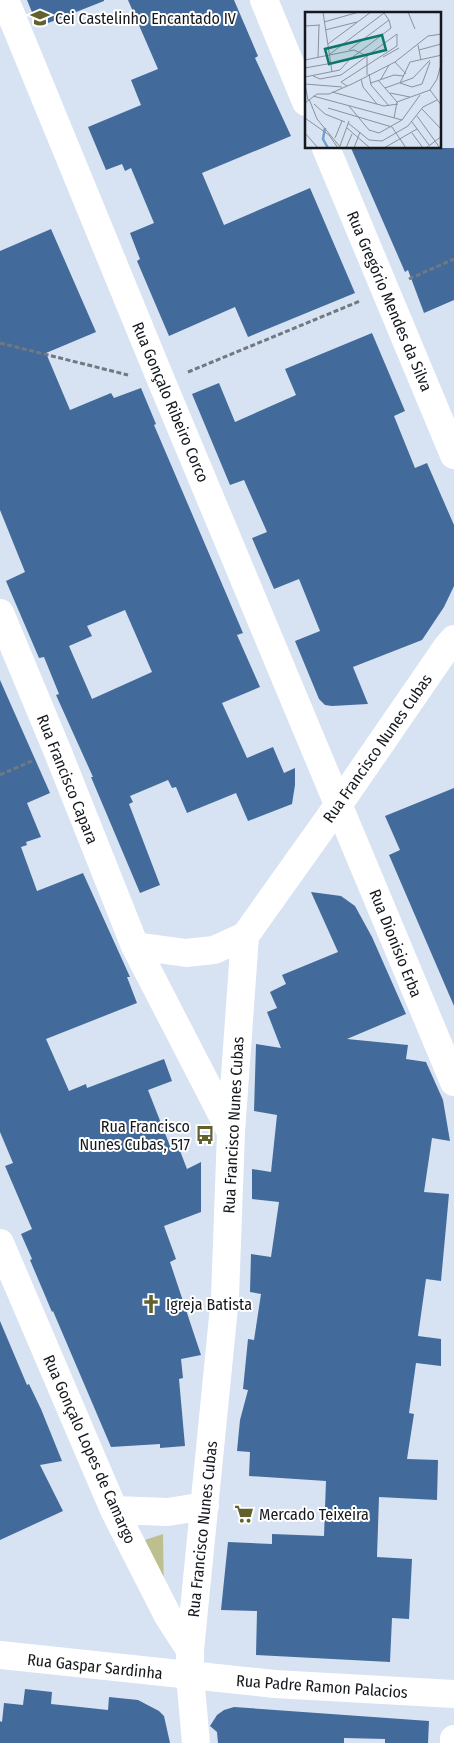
<svg xmlns="http://www.w3.org/2000/svg" width="454" height="1743" font-family="'Fira Sans Condensed',sans-serif">
  <style>
    .green { fill: #bebf8f }
    .building { fill: #426b9b; fill-rule: evenodd }
    .lines { fill: none; stroke-linecap: round; stroke-linejoin: round }
    .path { stroke: #707881; stroke-width: 3; stroke-dasharray: 5 2.5; stroke-linecap: butt }
    .minor { stroke: #fff; stroke-width: 28 }
    .labels { text-anchor: middle; stroke-width: 4; stroke-linejoin: round; paint-order: stroke }
    .poi-label { font-size: 16px; fill: #15191e; stroke: #fff; text-anchor: start }
    .street-label { font-size: 16px; fill: #15191e; stroke: #fff }
    .inset-river { fill: none; stroke: #749fd3; stroke-width: 2.5 }
    .inset-road { fill: none; stroke: #89929d; stroke-width: 1 }
    .view { fill: #0f766e; fill-opacity: 0.15; stroke: #0f766e; stroke-width: 2.5 }
    .inset-edge { fill: none; stroke: #15191e; stroke-width: 2.5 }
  </style>
  <rect width="100%" height="100%" fill="#d7e3f2"/>
  <!-- green -->
  <path class="green" d="M163,1534l1,64 -28,-55z"/>
  <!-- building -->
  <path class="building" d="M27,0h77v1l-66,26z
    M128,0h106l24,56 -3,2 36,78 -89,37 22,52 86,-37 45,105 -107,44 -13,-30 -66,29 -32,-75 3,-2 -10,-26 24,-10 -23,-55 -6,3 -3,-7 -16,6 -18,-43 53,-22 -10,-25 27,-11z
    M351,148h103v152l-30,13 -16,-43 -3,2z
    M51,229l45,103 -50,21 24,57 41,-17 3,5 27,-10 15,36 -2,1 89,208 -6,2 23,52 -38,16 25,55 26,-11 11,26 11,-5v17l-3,19 -44,17 -12,-28 -49,20 -11,-26 -4,1 -4,-8 -38,16 3,6 -4,2 31,81 -20,8 -49,-116h2l-37,-82 3,-1 -15,-37 -5,1 -33,-77 19,-9 -25,-62v-259zM125,610l27,62 -60,27 -23,-53 23,-10 -5,-10z
    M372,333l33,78 -11,5 21,52 12,-5 27,62v61l-10,21 -22,33 -69,27 15,37 -36,2 -7,-1 -6,-6 -24,-58 25,-10 -21,-52 -25,10 -22,-51 15,-6 -23,-52 -14,5 -38,-91 27,-11 16,39 61,-27 -11,-26z
    M0,680l50,113 -23,10 14,34 -15,5 1,3 -6,2 16,44 46,-18 47,104h-3l10,26 -91,36 23,52 17,-7 1,4 77,-29 8,22 -24,9 22,56 7,-3 10,26 14,-7v50l-37,14 12,33 -6,3 31,93 -20,4 2,19 -4,1 6,67 -25,2v-4l-49,3 -58,-136 -1,1 -22,-52 2,-1 -11,-25 11,-5 -27,-63 8,-3 -13,-31z
    M454,788v218l-65,-151 11,-5 -15,-34z
    M311,892l30,4 14,10 17,31 34,77 -59,25 61,6 -2,14 20,3 17,38 7,41 -18,-3 -8,54 25,2 -8,87 -15,-2 -8,57 23,3v27l-25,-3 -7,50 5,1 -7,45 31,1 -1,40 -58,-3 -2,60 35,2 -3,60 -17,-1 -2,44 -134,-7 1,-44 -36,-1 7,-68 44,2v-10l52,2 2,-55 -77,-5 1,-24 -13,-1 3,-31 8,-30 -5,-1 5,-50 6,1 7,-46 -11,-2 1,-38 20,3 8,-55 -27,-3v-30l19,3 6,-57 -23,-4 2,-67 25,4 -14,-36 10,-4 -7,-16 16,-8 -4,-9 56,-23z
    M0,1321l27,64 2,-1 12,25 21,52 -22,4 23,46 -63,29z
    M25,1689l27,3 -1,12 29,3 28,3 1,-13 29,3 21,11 5,5 6,27h-170v-22l2,1 2,-19 19,2z
    M234,1707l195,14 -1,22h-43v-4l-41,-1v5h-126l-1,-11 -7,-6 7,-11 7,-5z"/>
  <g class="lines">
    <!-- path -->
    <path class="path" d="M409,279l45,-20
      M0,343l128,32
      M188,372l172,-71
      M0,775l32,-14"/>
    <!-- minor -->
    <path class="minor" d="M5,0l156,380 293,702
      M264,0l42,102
      M326,148l128,307
      M0,613l57,137 78,196 96,186
      M135,946l51,7 28,-3 31,-14
      M0,1243l114,267 54,106 22,34
      M114,1510l54,2 37,-6
      M0,1655l275,29 179,10
      M196,1743l-6,-67v-26l35,-353 6,-165 14,-196 94,-132 108,-157 7,-8
      M454,1743v-4"/>
  </g>
  <!-- icons -->
  <defs>
    <g id="school-bare" transform="scale(1.5)"><path d="M0-5L7-2L0 1L-7-2ZM-4 1L0 2.5L4 1V4Q0 6-4 4Z" fill="#62612e" stroke="#fff" stroke-width="2.5" paint-order="stroke"/></g>
    <g id="bus-bare" transform="scale(1.5)"><path d="M-5-6H5V4H4V6H2V4H-2V6H-4V4H-5ZM-3.5-4V0h7V-4ZM-3.5 1.2v1.5H-2V1.2ZM2 1.2v1.5H3.5V1.2Z" fill="#62612e" stroke="#fff" stroke-width="2.5" paint-order="stroke"/></g>
    <g id="church-bare" transform="scale(1.5)"><path d="M-1.2-6h2.4v3.5h3.3v2.4h-3.3V6h-2.4V-.1h-3.3v-2.4h3.3Z" fill="#62612e" stroke="#fff" stroke-width="2.5" paint-order="stroke"/></g>
    <g id="supermarket-bare" transform="scale(1.5)"><path d="M-6-5.5h2.5l.6 2H6L4.5 2H-2.5L-4.4-4H-6ZM-1.5 3.2a1.3 1.3 0 1 0 .1 0ZM3 3.2a1.3 1.3 0 1 0 .1 0Z" fill="#62612e" stroke="#fff" stroke-width="2.5" paint-order="stroke"/></g>
  </defs>
  <g fill-rule="evenodd">
    <use href="#school-bare" x="40" y="18"/>
    <use href="#bus-bare" x="205" y="1135"/>
    <use href="#church-bare" x="151" y="1304"/>
    <use href="#supermarket-bare" x="244" y="1514"/>
  </g>
  <g class="labels">
    <!-- poi labels -->
    <g class="poi-label">
      <text x="55" y="24">Cei Castelinho Encantado IV</text>
      <text x="190" y="1132" text-anchor="end">Rua Francisco<tspan x="190" dy="18">Nunes Cubas, 517</tspan></text>
      <text x="166" y="1310">Igreja Batista</text>
      <text x="259" y="1520">Mercado Teixeira</text>
    </g>
    <!-- street labels -->
    <g class="street-label">
      <text transform="translate(390 301) rotate(67)" y="6">Rua Gregório Mendes da Silva</text>
      <text transform="translate(171 402) rotate(67)" y="6">Rua Gonçalo Ribeiro Corco</text>
      <text transform="translate(377 748) rotate(-55)" y="6">Rua Francisco Nunes Cubas</text>
      <text transform="translate(68 779) rotate(68)" y="6">Rua Francisco Capara</text>
      <text transform="translate(396 943) rotate(68)" y="6">Rua Dionisio Erba</text>
      <text transform="translate(233 1125) rotate(-87)" y="6">Rua Francisco Nunes Cubas</text>
      <text transform="translate(90 1449) rotate(66)" y="6">Rua Gonçalo Lopes de Camargo</text>
      <text transform="translate(202 1529) rotate(-84)" y="6">Rua Francisco Nunes Cubas</text>
      <text transform="translate(95 1666) rotate(6)" y="6">Rua Gaspar Sardinha</text>
      <text transform="translate(322 1686) rotate(4)" y="6">Rua Padre Ramon Palacios</text>
    </g>
  </g>
  <!-- overview -->
  <g transform="translate(305 12)">
    <rect width="136" height="136" fill="#d7e3f2"/>
    <path class="inset-river" d="M20,116l-2,11 5,9"/>
    <path class="inset-road" d="M18,0l9,60M103,0l7,17M19,10l35,-10M0,14l15,-1M20,18l32,-8M23,32l43,-32M113,33l3,15M44,38l40,-30M114,38l22,-6M78,45l16,-9M13,46l1,-33M0,48l49,-10 13,6v19M90,50l11,12M0,56l44,-8 42,-32 -2,-8 -5,-7 -54,41M64,62l2,11 18,21M8,64l7,3 21,-4 56,-41v12M0,65l35,-7 9,-10M56,67l2,8 14,17M76,67l8,-14M73,68l19,22 -3,16M66,71l23,-8 10,1M95,71l10,-21 32,-7M95,71l12,4 10,-3 8,-22M0,72l37,3M0,72l3,16M42,74l-6,-4 56,-36M80,76l28,-10 17,-18M125,78l12,16M27,80l52,14 14,-2M85,81l20,4M8,84l89,24M4,87l8,20 24,29M92,90l33,-12 7,-11 5,-18M0,91l12,-9h12l25,-11 41,-21 33,-26 14,-2M9,92l11,10 20,8M44,94l20,24 10,3 23,-13 18,-25M23,96l64,19M117,97l20,21M112,104l23,32M0,106l24,17 9,13M107,110l17,23M43,111l21,17 13,1 26,-15 15,-19 14,-7M87,115l14,21M42,116l23,20M0,121l13,15M107,121l11,15M30,126l7,-17M35,134l9,-25M41,136l6,-14M49,136l6,-16M79,136l33,-19M121,136l16,-12"/>
    <path class="view" d="M77,23l4,15 -57,14 -4,-15z"/>
    <rect width="136" height="136" class="inset-edge"/>
  </g>
</svg>
